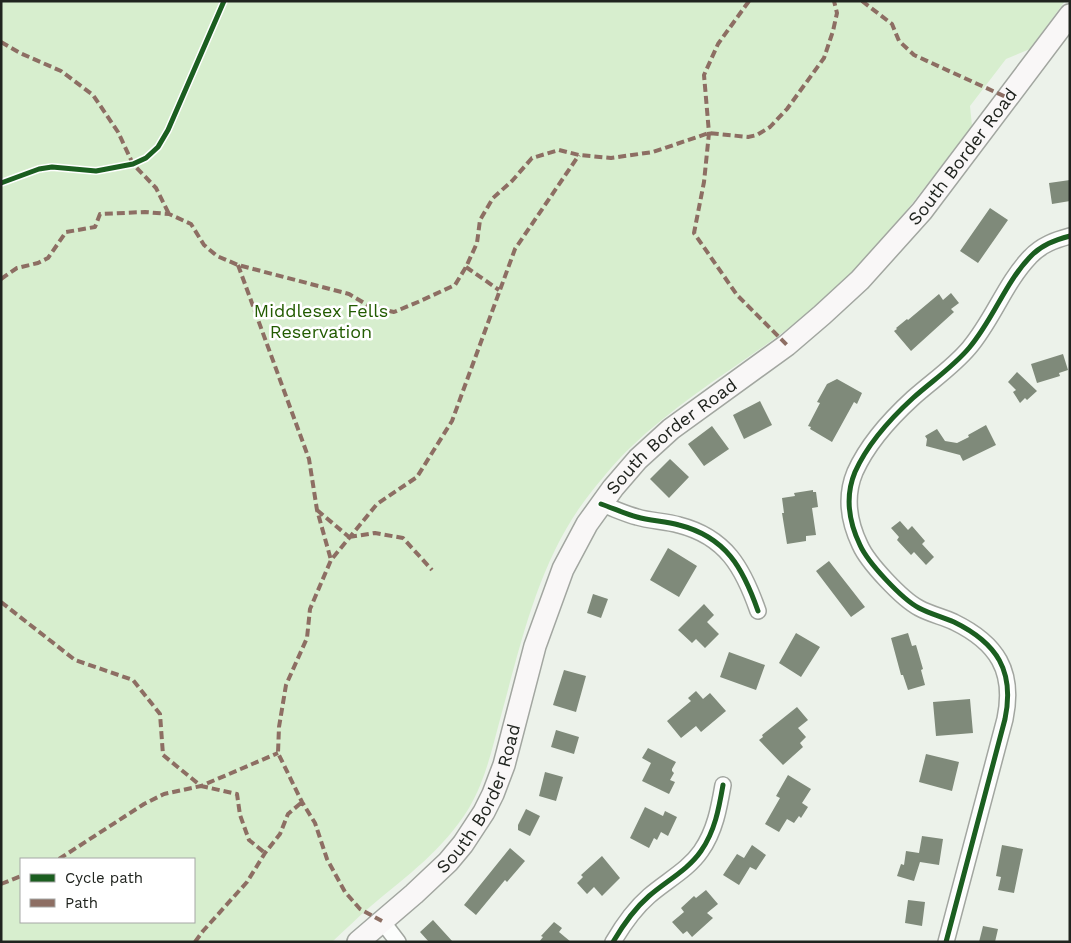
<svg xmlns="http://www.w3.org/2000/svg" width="1071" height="943" font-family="'Work Sans',sans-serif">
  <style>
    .green { fill: #d7eece; fill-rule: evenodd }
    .building { fill: #7f8a7a }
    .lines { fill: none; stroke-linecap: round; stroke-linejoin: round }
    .street-casing { stroke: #a2a6a0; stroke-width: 18 }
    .secondary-casing { stroke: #a2a6a0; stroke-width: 24 }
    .street { stroke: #fcfdfc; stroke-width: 15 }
    .secondary { stroke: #f9f7f7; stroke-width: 21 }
    .quiet { stroke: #8d6e63; stroke-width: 4; stroke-dasharray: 8 4; stroke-linecap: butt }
    .cycleway-casing { stroke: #fff; stroke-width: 8 }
    .cycleway { stroke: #1b5e20; stroke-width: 5 }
    .labels { text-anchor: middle; stroke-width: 5; stroke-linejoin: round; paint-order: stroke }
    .street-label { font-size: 18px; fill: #20241f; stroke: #fff }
    .park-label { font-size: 18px; fill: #225b01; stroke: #fff }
  </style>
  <rect width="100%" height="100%" fill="#ecf2ea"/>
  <!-- green -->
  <path class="green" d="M1,1h1064l-35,48 -24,10 -36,47 2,20c-47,60 -92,125 -149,175 -61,52 -134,90 -192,146 -14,13 -27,29 -39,44 -51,63 -69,144 -90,221 -9,33 -16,67 -33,96 -26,42 -61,67 -98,98 -13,11 -26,24 -39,36h-331zM21,859h173v63h-173z"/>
  <!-- building -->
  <path class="building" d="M1070,180v21l-18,3 -3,-21z
    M990,208l18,12 -30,43 -18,-12z
    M951,293l8,10 -8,6 3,3 -43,39 -17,-20 3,-2 -1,-1 11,-9 1,1 31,-26 4,6z
    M1063,354l5,16 -9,3 1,3 -23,7 -6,-19z
    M1017,372l20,19 -10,9 -2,-2 -5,5 -7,-11 3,-2 -8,-8z
    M837,379l25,14 -5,11 -3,-2 -22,40 -22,-13 1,-2 -3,-1 12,-23 -3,-1 10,-18z
    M760,401l12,24 -28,14 -11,-24z
    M986,425l10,20 -33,16 -3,-6 -34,-9 1,-7 -2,-3 12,-7 8,12 12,2 12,-6 -1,-2z
    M712,426l17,23 -25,17 -16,-22z
    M670,459l19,18 -20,21 -19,-19z
    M813,490v2h3l2,15 -6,1 4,27 -10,1v5l-19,3 -5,-31h2l-2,-15 13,-2 -1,-3z
    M900,521l8,9 4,-4 13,15 -3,3 12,13 -8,8 -12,-13 -3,3 -14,-15 2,-3 -8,-9z
    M668,548l29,18 -18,31 -29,-17z
    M829,561l36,46 -14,10 -35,-46z
    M593,594l15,5 -7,19 -14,-5z
    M704,604l10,11 -7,7 12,12 -14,14 -9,-9 -4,4 -14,-13z
    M796,633l24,14 -19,30 -22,-14z
    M908,633l4,13 4,-1 7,24 -2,1 4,15 -17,5 -5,-15h-2l-10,-37z
    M729,652l36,13 -9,25 -36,-13z
    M564,670l22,6 -10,36 -23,-7z
    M696,691l7,8 7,-6 16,18 -25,21 -5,-6 -15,12 -14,-17 24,-20 -3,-3z
    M970,699l3,34 -37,3 -3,-34z
    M797,707l11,13 -10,8 8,9 -6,6 3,4 -20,18 -24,-25 4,-3 -1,-2z
    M556,730l23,7 -5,17 -23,-7z
    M648,748l28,14 -4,7v2l2,2 -4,7 5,2 -6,12 -27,-13 9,-18 -9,-5z
    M926,754l33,8 -7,29 -33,-9z
    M545,772l18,5 -7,24 -17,-5z
    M788,775l23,14 -9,14 6,4 -7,11 -2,-2 -5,7 -7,-4 -8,13 -14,-8 15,-26 -4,-2z
    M645,807l18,9 2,-5 12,6 -9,19 -7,-4 -4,8 -3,-2 -5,10 -19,-10z
    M526,809l14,7 -10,20 -12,-6v-5z
    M922,836l21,3 -4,26 -19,-3 -6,19 -17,-5 4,-12 3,1 2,-14 13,2z
    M752,845l14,10 -10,15 -6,-3 -11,18 -16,-10 14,-21 7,4z
    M1002,845l21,4 -9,44 -16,-3 3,-13 -5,-1z
    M510,848l15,13 -18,21 -2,-2 -29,35 -12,-10z
    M602,856l18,22 -18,18 -8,-9 -7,7 -10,-11 6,-6 -2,-2z
    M706,890l12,14 -11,9 6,5 -21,19 -5,-6 -4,3 -11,-12 12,-10 -3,-4 13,-12 2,2z
    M908,900l17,2 -3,24 -17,-3z
    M433,920l20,22h-24l-9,-10z
    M554,922l8,6 -3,4 12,10h-32l4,-5 -2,-1z
    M983,926l15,3 -3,13h-16z"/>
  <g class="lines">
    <!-- street casing -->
    <g class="street-casing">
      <path id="street" d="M601,504c12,4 24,10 36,13 13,4 28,4 42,8 47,12 64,43 79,86
        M382,921l16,21
        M613,942c10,-17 21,-33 36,-46 17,-15 39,-26 52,-45 14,-20 18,-43 22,-66
        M946,942l59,-223c10,-48 -8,-76 -51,-97 -11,-5 -24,-8 -35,-14 -17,-9 -51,-45 -59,-63 -11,-23 -15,-49 -5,-73 13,-29 35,-53 58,-74 19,-17 40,-31 56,-50 24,-28 36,-65 61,-91 11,-12 25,-17 40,-21"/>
    </g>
    <!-- secondary casing -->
    <g class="secondary-casing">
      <g id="secondary">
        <path id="s1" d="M358,942l56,-48 34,-32 15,-18 21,-32 9,-18 11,-29 31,-119 28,-77 24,-45 26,-36 25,-29 33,-30 116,-84 35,-30 38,-35 62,-69 148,-196"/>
      </g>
    </g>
    <!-- street -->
    <use href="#street" class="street"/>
    <!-- secondary -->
    <use href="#secondary" class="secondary"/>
    <!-- quiet -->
    <path class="quiet" d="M749,1l-31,43 -14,31 5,58 -5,49 -10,51 43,62 50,50
      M862,1l30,23 7,17 15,14 92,42
      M1,42l19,11 41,18 32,24 25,37 15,32 23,24 13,26
      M238,265l71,194 8,51 14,50
      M466,267l33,23
      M1,279l16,-11 21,-5 10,-5 18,-26 29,-5 5,-13 45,-2 24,2 22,10 13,21 13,11 21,9 111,29 22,13 23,5 24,-10 37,-17 11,-18 11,-24 3,-23 13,-22 19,-17 20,-23 27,-8 20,5 32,3 42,-6 56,-19 39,4 9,-2 13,-8 17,-18 37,-51 9,-27 4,-18 -3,-12
      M317,510l32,27
      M349,537l26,-4 28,5 29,32
      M1,602l74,58 58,20 27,34 3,41 38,31 36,8 3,21 9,25 16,13
      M59,859l85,-55 20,-10 37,-8 77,-33
      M1,884l20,-8
      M382,921l-22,-12 -15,-17 -18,-33 -12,-36 -13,-21 -24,-49 1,-26 7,-42 21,-47 3,-29 21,-49 46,-56 40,-27 35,-56 63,-172 64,-94
      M195,942l8,-11 44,-49 18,-29 15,-19 8,-20 14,-12"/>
    <!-- cycleway casing -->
    <g class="cycleway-casing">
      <path id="cycleway" d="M1,183l38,-14 13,-2 44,4 37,-7 13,-6 12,-11 10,-17 56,-129
        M601,504c12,4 24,10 36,13 13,4 28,4 42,8 47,12 64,43 79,86
        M613,942c10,-17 21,-33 36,-46 17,-15 39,-26 52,-45 14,-20 18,-43 22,-66
        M946,942l59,-223c10,-48 -8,-76 -51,-97 -11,-5 -24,-8 -35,-14 -17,-9 -51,-45 -59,-63 -11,-23 -15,-49 -5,-73 13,-29 35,-53 58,-74 19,-17 40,-31 56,-50 24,-28 36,-65 61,-91 11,-12 25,-17 40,-21"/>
    </g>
    <!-- cycleway -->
    <use href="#cycleway" class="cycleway"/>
  </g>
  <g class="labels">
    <!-- street labels -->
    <g class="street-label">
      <text dy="6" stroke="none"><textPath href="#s1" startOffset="1018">South Border Road</textPath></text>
      <text dy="6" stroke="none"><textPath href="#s1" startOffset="612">South Border Road</textPath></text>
      <text dy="6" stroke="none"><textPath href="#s1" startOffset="192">South Border Road</textPath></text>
    </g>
    <!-- park labels -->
    <g class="park-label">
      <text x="321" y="317">Middlesex Fells<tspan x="321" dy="21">Reservation</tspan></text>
    </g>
  </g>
  <!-- border -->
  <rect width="1071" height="943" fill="none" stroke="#20241f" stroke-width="5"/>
  <!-- legend -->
  <rect x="20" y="858" width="175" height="65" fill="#ffffff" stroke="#a6a7a5"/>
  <rect x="30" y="874" width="25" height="8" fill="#1b5e20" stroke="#a6a7a5"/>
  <text x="65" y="883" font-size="15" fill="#20241f">Cycle path</text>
  <rect x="30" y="899" width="25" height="8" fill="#8d6e63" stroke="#a6a7a5"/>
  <text x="65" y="908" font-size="15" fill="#20241f">Path</text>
</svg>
